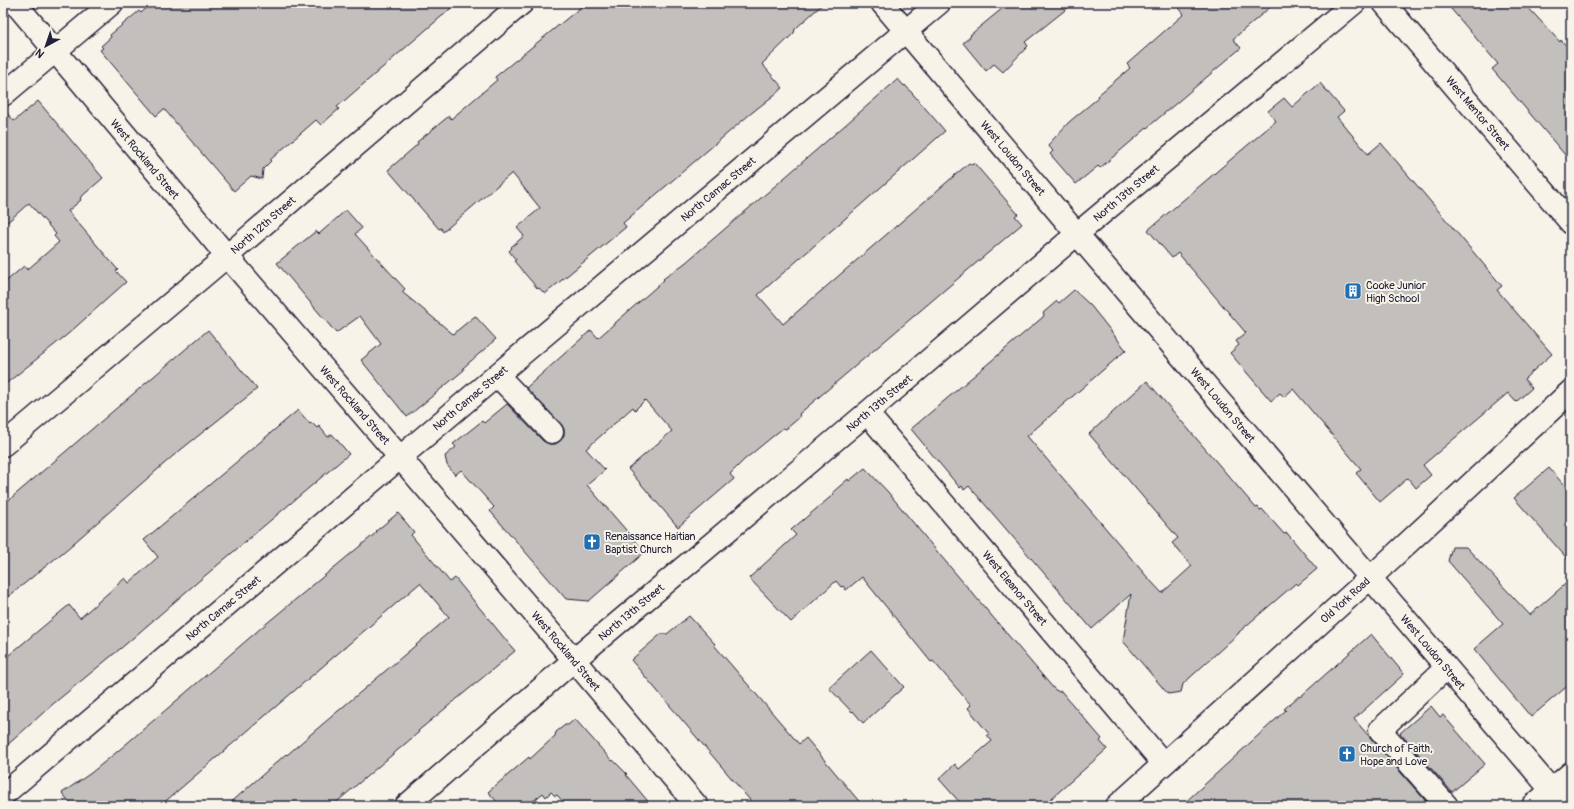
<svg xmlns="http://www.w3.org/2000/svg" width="1574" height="809" font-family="Pangolin,sans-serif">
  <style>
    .building { fill: #c2bfbd; stroke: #22223b }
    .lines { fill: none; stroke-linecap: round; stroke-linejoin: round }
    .minor-casing { stroke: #22223b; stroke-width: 25 }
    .major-casing { stroke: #22223b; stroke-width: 25 }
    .minor { stroke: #f7f3e8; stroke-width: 22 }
    .major { stroke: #f7f3e8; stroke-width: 22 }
    .labels { text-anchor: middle; stroke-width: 4; stroke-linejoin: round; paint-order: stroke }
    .street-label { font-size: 11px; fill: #22223b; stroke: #f7f3e8 }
    .poi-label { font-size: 11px; fill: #22223b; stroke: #f7f3e8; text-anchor: start }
  </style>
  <rect width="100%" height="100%" fill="#f7f3e8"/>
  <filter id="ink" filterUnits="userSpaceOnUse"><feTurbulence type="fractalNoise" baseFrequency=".025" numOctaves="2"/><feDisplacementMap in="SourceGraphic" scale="8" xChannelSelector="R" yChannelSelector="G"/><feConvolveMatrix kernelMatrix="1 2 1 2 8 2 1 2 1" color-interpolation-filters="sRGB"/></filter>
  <g filter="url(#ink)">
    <!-- building -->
    <path class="building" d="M152,3h305l-120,104 2,2 -18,16 -5,-5 -46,40 1,1 -8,8 -1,10 -11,-3 -17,15 -70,-82 -8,7 -56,-66 3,-2 -2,-2 10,-9 -1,-2 29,-24 2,2z
      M586,3h238l-29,26 -1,4 -32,31 21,24 -34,27 -69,59 -57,49 3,4 -81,67 -6,-6 -1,1 -24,-28 2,-1 -7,-9 3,-3 -1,-1 13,-11 -7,-8 23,-20 -28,-35 -69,59 -2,-4 -2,1 -51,-59 30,-26 -1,-2 32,-26 2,3 46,-39 -2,-3z
      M1009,3h65l-49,39 3,4 -25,26 -9,-8 -8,7 -23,-28 8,-7 -1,-1z
      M1175,3h100l-42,36 8,9 -141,120 -2,-2 -22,18 -26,-30 3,-3 -5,-6 21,-23 29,-24 -1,-2 33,-28 -3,-4 57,-50z
      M1446,3h78l36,39 1,-2 10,11v111l-79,-93 6,-5z
      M898,79l6,7 1,-1 40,46 -187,164 25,29 186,-161 3,2 2,-2 44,51 -3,2 7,8 -223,190 1,3 -14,12 -3,-1 -39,32 -14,14 4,5 -56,48 -50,-58 44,-38 -27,-31 -10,10 -2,-3 -47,42 19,21 -18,15 58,67 -56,49 -23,-2 -76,-88 4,-4 -33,-37 -6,5 -8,-10 -2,-9 11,-9 -3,-3 29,-23 2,2 23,-19 36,37 6,3h6l5,-3 4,-6v-6l-3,-5 -35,-36 65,-58 7,8 66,-58 -1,-1 22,-16 83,-71z
      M1320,83l24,28 -7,6 31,37 13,-11 121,143 -5,4 55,64 -28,25 8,9 -16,14 -8,-9 -85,72 8,10 -15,13 -8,-10 -28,24 -24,-29 5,-4 -68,-80 -9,8 -4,-4 -9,8 -41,-48 9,-8 -3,-4 10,-8 -68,-80 -6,5 -24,-28 128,-109 -8,-10 16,-13 8,9z
      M38,101l65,77 -23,20 1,2 -13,11 50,59 -2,1 10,11 -58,52 -65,52v-102l21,-18 3,4 32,-28 -5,-6 2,-2 -27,-31 -26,23v-117l11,12z
      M346,210l16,18 -7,6 50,55 -3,3 51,42 22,-18 21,23 -33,29 1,2 -57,47 -46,-57 20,-16 -21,-28 -24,17 -59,-70 39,-32 3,3z
      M1074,290l17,16 35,44 -99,86 121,142 14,15 30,-27 -20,-23 6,-5 -89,-104 58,-53 109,127 2,-1 2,3 2,-1 22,25 3,-1 30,36 -19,16 -2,-2 -57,49v1l-56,51 -2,8 -13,2 -45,-53 8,-47 -39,35 -123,-143 -5,4 -2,-4 -2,2 -49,-59 132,-112 1,-2 -1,-2 14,-12 2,2z
      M208,330l49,59 -84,67 -106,93 -64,52v-96z
      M298,410l12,14 2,-1 5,5 2,-2 9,11 4,-3 17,20 -162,137 -61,53 -73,60 -50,45v-89l66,-55 11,13 45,-40 4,5 29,-26 -14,-17z
      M865,468l22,23 53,64 114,134 5,3 2,-1 41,48 -2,2 7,8 -64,57h-80l-24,-27 16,-15 4,5 33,-28 -5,-6 2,-1 -21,-26 3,-3 -38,-44 -2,1 -69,-85 -16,13 -3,-4 -2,1 -5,-6 -45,41 -42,-44 47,-43 -5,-5 43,-36 -1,-2 15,-13 1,2z
      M1549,468l22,25v70l-57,-65z
      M398,513l16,19 -3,3 39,47 5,-4 60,73 -97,80 1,1 -87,74h-105l59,-52 1,1 24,-21 138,-117 -29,-34 -260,223h-87l-11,-13 29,-20 27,-22 143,-123 116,-96 -1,-1z
      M1452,547h14l64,68 41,-36v104l-40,34 -57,-68 29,-25 -55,-63z
      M689,616l26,28 -1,1 85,99 7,-6 57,68h-108l-124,-146 30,-26h6z
      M1371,634l33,40 -50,45 76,87h-249l105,-96 -2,-1 15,-13 1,1z
      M871,650l33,37 -41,36 -10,-12 -1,1 -23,-24z
      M1431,706l9,11 3,-2 42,49 -33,28 -52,-59z
      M575,719l37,42 1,-1 14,14 -1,1 26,31h-85l-10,-11 -2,1 -4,-4 -5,5 -3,-4 -16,13h-26l-13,-14 41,-35 1,2 25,-23 1,-4 9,-7h3z"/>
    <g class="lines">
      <!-- minor casing -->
      <g class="minor-casing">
        <path id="minor" d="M15,3l212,253 347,404 123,146
          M882,3l195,231 488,572
          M1384,3l187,220
          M3,95l109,-92
          M497,375l55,57
          M867,413l296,350
          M3,445l224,-189 295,-253
          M1446,668l-66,62 67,76
          M3,795l494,-420 442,-372
          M406,806l168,-146 293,-247 210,-179 277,-231
          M1117,806l253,-228 201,-187"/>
      </g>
      <!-- major casing -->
      <g class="major-casing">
        <path id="major" d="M1533,806l38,-33"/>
      </g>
      <!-- minor -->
      <use href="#minor" class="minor"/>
      <!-- major -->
      <use href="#major" class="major"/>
    </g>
  </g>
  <!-- icons -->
  <defs>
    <g id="building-square" transform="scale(0.9)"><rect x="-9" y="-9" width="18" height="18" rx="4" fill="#1f6fb2" stroke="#f7f3e8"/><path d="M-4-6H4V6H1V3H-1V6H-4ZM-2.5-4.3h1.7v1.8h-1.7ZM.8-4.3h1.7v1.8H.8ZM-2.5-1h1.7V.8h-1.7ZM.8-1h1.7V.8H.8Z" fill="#fff"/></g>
    <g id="church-square" transform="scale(0.9)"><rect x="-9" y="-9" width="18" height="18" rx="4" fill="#1f6fb2" stroke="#f7f3e8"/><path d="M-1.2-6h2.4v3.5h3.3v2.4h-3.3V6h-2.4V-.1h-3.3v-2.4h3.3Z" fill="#fff"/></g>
  </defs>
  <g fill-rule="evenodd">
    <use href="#building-square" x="1353" y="291"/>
    <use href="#church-square" x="592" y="542"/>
    <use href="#church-square" x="1347" y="754"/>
  </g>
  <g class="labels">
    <!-- street labels -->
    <g class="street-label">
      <text transform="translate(1478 113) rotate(50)" y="4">West Mentor Street</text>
      <text transform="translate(1013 158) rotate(50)" y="4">West Loudon Street</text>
      <text transform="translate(145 159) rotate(50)" y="4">West Rockland Street</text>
      <text transform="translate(718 189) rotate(-40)" y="4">North Camac Street</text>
      <text transform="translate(1126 193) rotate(-40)" y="4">North 13th Street</text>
      <text transform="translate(263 225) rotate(-41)" y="4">North 12th Street</text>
      <text transform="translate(470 398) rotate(-40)" y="4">North Camac Street</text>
      <text transform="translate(879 403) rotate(-40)" y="4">North 13th Street</text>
      <text transform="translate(355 405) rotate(49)" y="4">West Rockland Street</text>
      <text transform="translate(1223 405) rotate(50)" y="4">West Loudon Street</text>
      <text transform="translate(1015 588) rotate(50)" y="4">West Eleanor Street</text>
      <text transform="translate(1345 600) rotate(-42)" y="4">Old York Road</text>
      <text transform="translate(223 608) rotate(-40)" y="4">North Camac Street</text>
      <text transform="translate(631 612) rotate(-40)" y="4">North 13th Street</text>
      <text transform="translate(566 651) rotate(50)" y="4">West Rockland Street</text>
      <text transform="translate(1433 652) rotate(50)" y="4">West Loudon Street</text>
    </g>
    <!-- poi labels -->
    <g class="poi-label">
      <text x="1366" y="289">Cooke Junior<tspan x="1366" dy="13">High School</tspan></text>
      <text x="605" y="540">Renaissance Haitian<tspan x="605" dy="13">Baptist Church</tspan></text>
      <text x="1360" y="752">Church of Faith,<tspan x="1360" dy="13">Hope and Love</tspan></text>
    </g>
  </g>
  <!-- margin -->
  <rect width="1574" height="809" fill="none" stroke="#f7f3e8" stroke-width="16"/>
  <rect x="8" y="8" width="1558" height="793" fill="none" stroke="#22223b" stroke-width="1.5" filter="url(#ink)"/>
  <!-- north arrow -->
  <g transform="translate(46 46) rotate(220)" stroke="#f7f3e8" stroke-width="3" paint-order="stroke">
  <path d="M0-3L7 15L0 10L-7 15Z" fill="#22223b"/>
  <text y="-6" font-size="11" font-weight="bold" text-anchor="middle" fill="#22223b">N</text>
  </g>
</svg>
